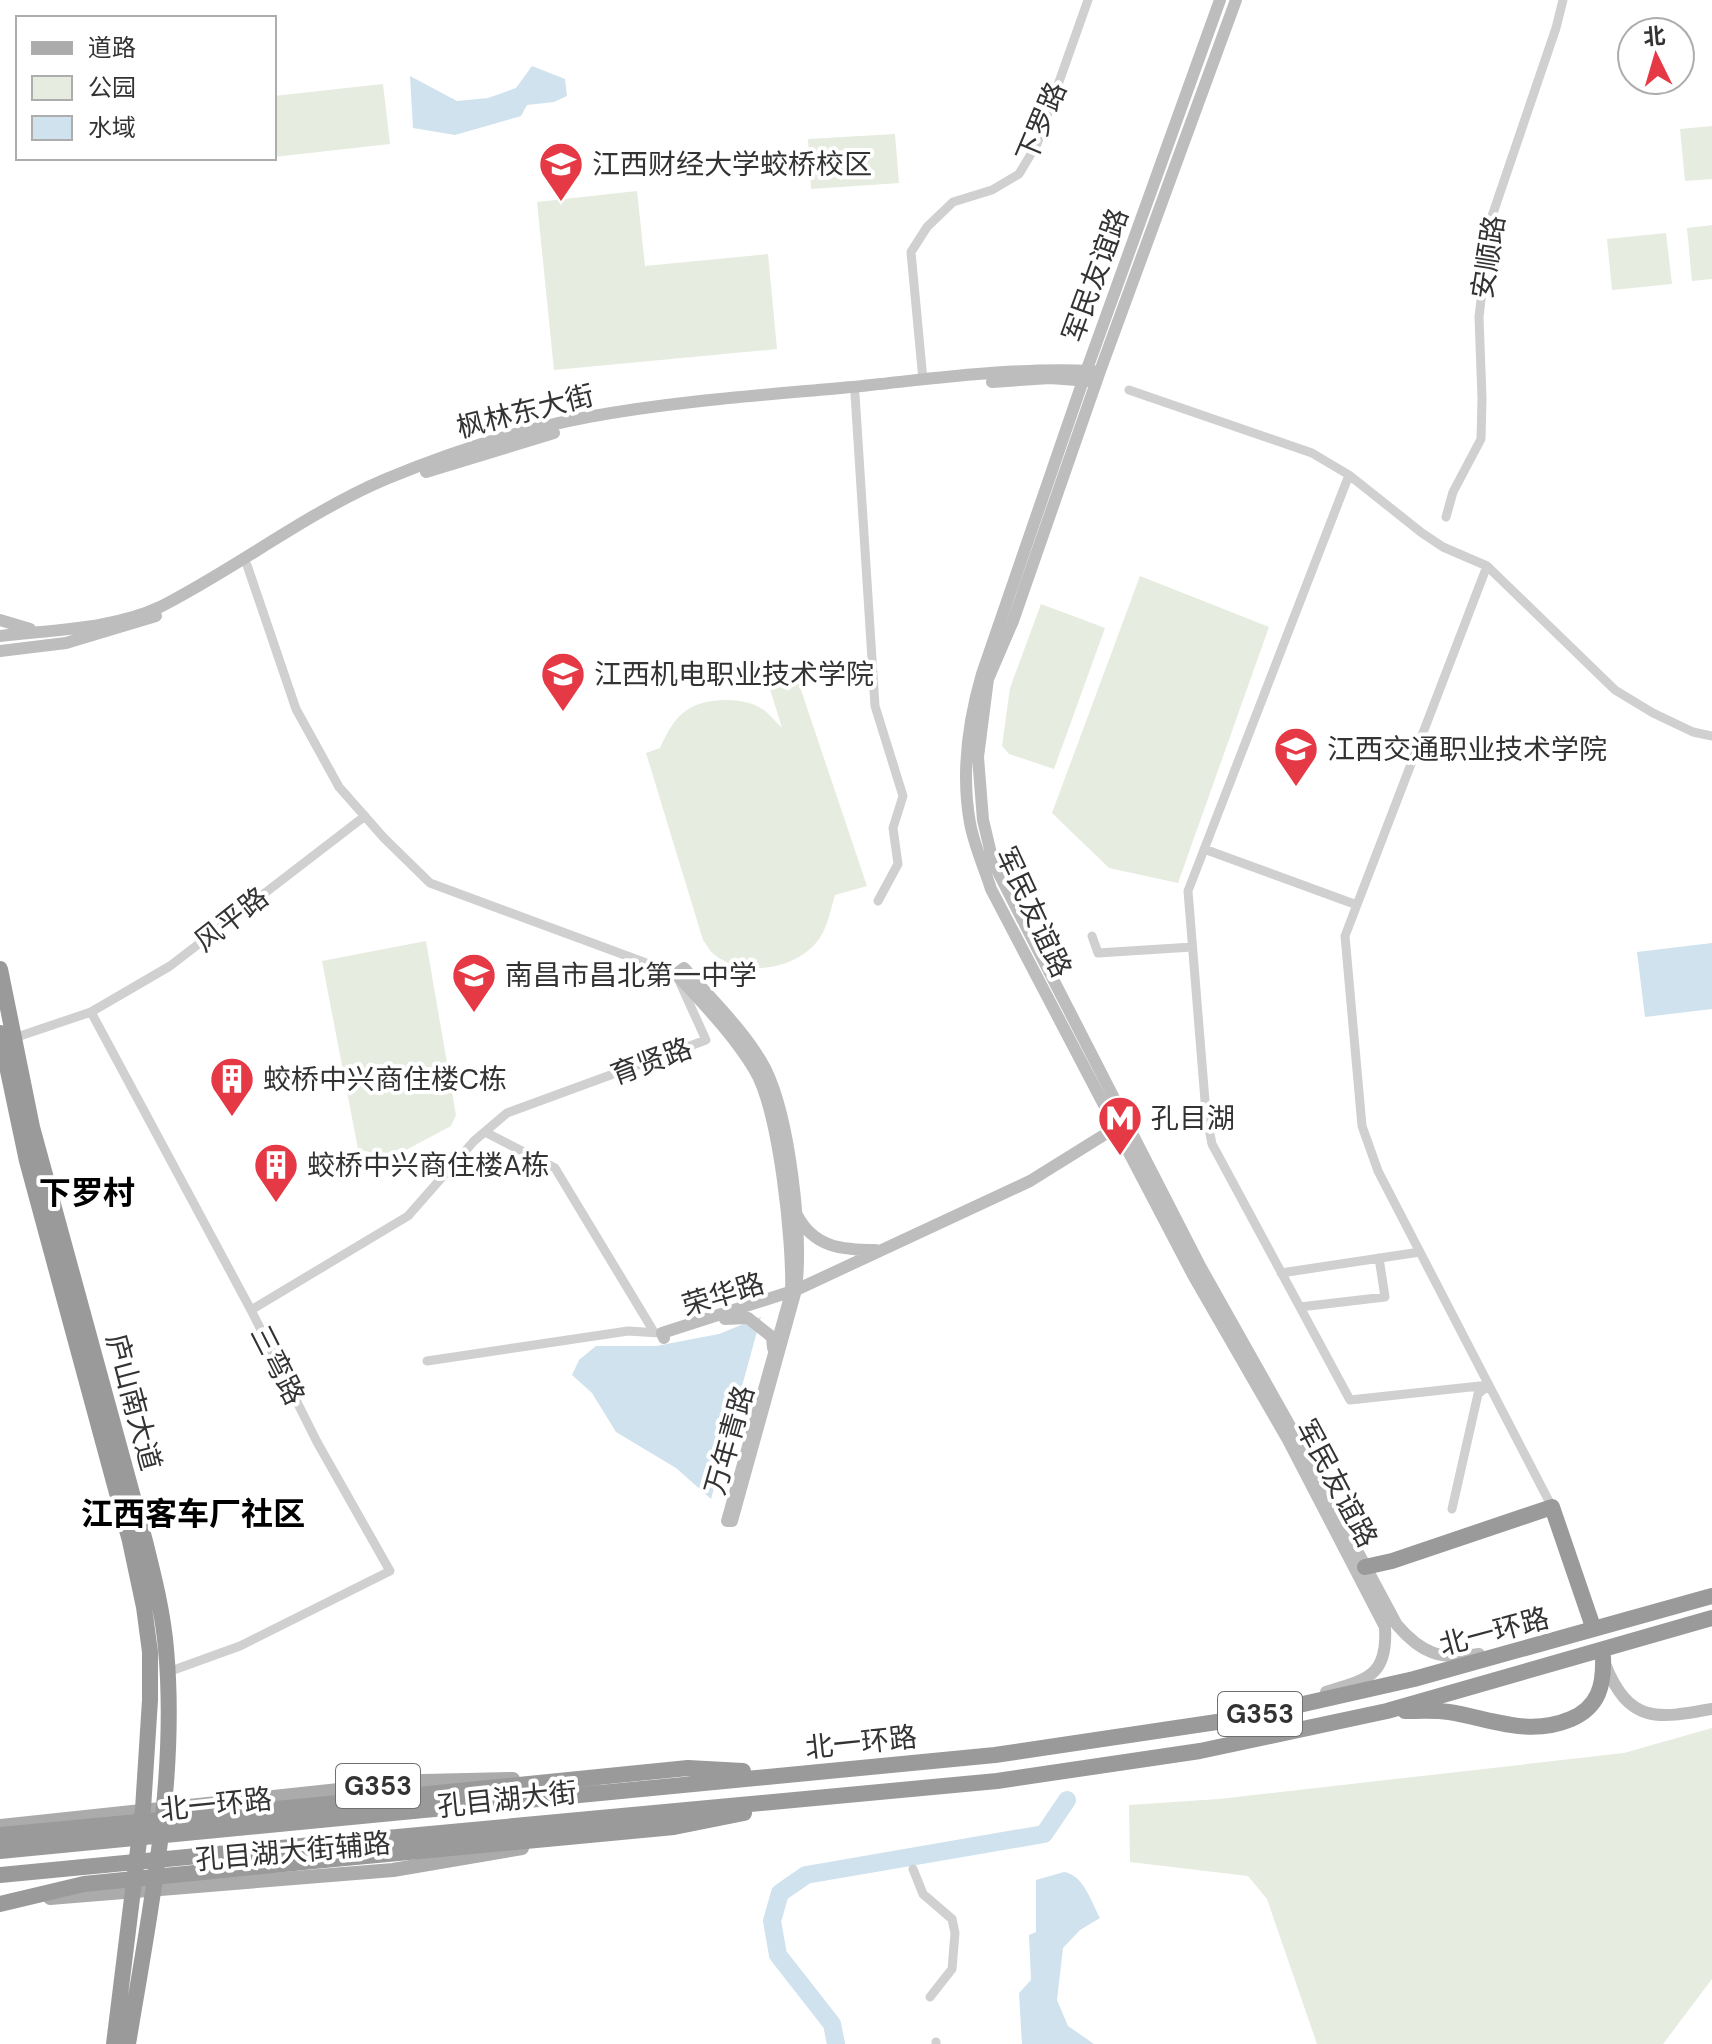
<svg xmlns="http://www.w3.org/2000/svg" width="1712" height="2044" font-family="'DM Sans','Noto Sans SC',sans-serif">
  <style>
    .green { fill: #e6ecdf }
    .water { fill: #cfe2ee }
    .lines { fill: none; stroke-linecap: round; stroke-linejoin: round }
    .river { stroke: #cfe2ee; stroke-width: 18 }
    .street { stroke: #d0d0d0; stroke-width: 9 }
    .secondary { stroke: #bdbdbd; stroke-width: 12 }
    .primary { stroke: #ababab; stroke-width: 14 }
    .highway { stroke: #9a9a9a; stroke-width: 16 }
    .highway-bridge { stroke: #9a9a9a; stroke-width: 16 }
    .labels { text-anchor: middle; stroke-width: 8; stroke-linejoin: round; paint-order: stroke }
    .shield { fill: #fff; stroke: #707070; stroke-width: 2 }
    .shield-label { font-size: 26px; font-weight: bold; fill: #333 }
    .street-label { font-size: 28px; fill: #333; stroke: #fff }
    .poi-label { font-size: 28px; fill: #333; stroke: #fff; text-anchor: start }
    .quarter-label { font-size: 32px; font-weight: bold; fill: #000; stroke: #fff }
  </style>
  <rect width="100%" height="100%" fill="#fff"/>
  <!-- green -->
  <path class="green" d="M383,84l7,60 -116,13v-61z
    M1712,126v53l-27,2 -5,-52z
    M895,134l4,49 -88,6 -3,-50z
    M637,191l8,75 123,-12 9,95 -223,21 -17,-168z
    M1712,225v54l-20,2 -5,-53z
    M1666,233l6,51 -60,6 -5,-51z
    M1140,576l129,51 -91,256 -69,-15 -57,-55z
    M1041,604l64,24 -51,141 -45,-15 -7,-8 8,-58z
    M798,681l69,205 -32,9c-4,13 -7,30 -14,41 -20,33 -77,43 -106,19 -5,-3 -8,-10 -12,-15l-57,-187 14,-5c7,-15 15,-32 30,-40 19,-11 56,-11 74,2 6,5 12,12 18,18l-12,-39z
    M426,941l30,174 -5,11 -60,32 -33,-9 -36,-188z
    M1712,1728v251l-49,65h-346l-50,-145 -19,-23 -118,-14 -1,-57 90,-6 405,-46z"/>
  <!-- water -->
  <path class="water" d="M532,66l33,13 2,17 -13,6 -27,3 -6,11 -66,19 -42,-7 -3,-52 47,25 31,-3 28,-10z
    M1712,943v66l-67,8 -8,-65z
    M761,1317l-50,182 -35,-31 -60,-36 -24,-39 -20,-18 7,-15 17,-14h60l63,-12z
    M1064,1872c20,3 27,30 36,46l-20,12 -17,18 -6,52 11,26 26,18h-72l-3,-51 12,-13 -2,-45 7,-3v-52z"/>
  <g class="lines">
    <!-- river -->
    <path class="river" d="M836,2044l-4,-20 -54,-69 -6,-34 8,-28 26,-18 238,-41 23,-34"/>
    <!-- street -->
    <path class="street" d="M923,380l-12,-128 16,-25 26,-25 39,-12 27,-16 18,-30 51,-144
      M1129,390l183,63 37,22 73,58 21,14 44,19 128,124 38,23 40,19 19,4
      M855,394l20,312 28,90 -10,32 5,36 -20,37
      M1349,475l-161,416 18,222 6,31 138,256 139,-15 -11,9 -26,115
      M1446,517l7,-25 28,-53 1,-41 -3,-81 11,-95 66,-194 7,-28
      M247,565l49,144 43,78 45,51 46,45 246,91 30,66 -199,73 -33,28 -66,75 -157,94
      M1487,566l-142,370 17,190 16,45 174,336
      M1204,849l153,56
      M1092,936l6,17 94,-6
      M91,1012l79,-46 195,-150
      M14,1038l77,-26 160,298 66,132 73,129 -150,75 -72,26
      M485,1132l70,36 99,164
      M1281,1273l139,-21
      M1300,1307l85,-10 -6,-39
      M427,1361l201,-30 31,2
      M913,1869l10,25 29,25 3,14 -3,36 -22,28
      M936,2042v2"/>
    <!-- secondary -->
    <path class="secondary" d="M1220,0l-133,369 -105,305c-14,48 -21,99 -12,149 4,22 14,44 21,66l202,386 95,165 97,187c3,50 -18,52 -59,65
      M1236,0l-136,371 -87,250 -25,58 -10,78 5,63 10,42 207,404 95,169 102,190c24,28 44,36 82,29
      M992,382l58,-4 40,3
      M426,472l128,-39
      M0,620l30,9
      M0,636c51,-6 114,-7 160,-29 77,-39 146,-94 226,-128 65,-27 133,-49 202,-62 86,-16 176,-22 264,-30 80,-8 160,-20 241,-16
      M0,651l66,-8 90,-27
      M684,968c27,31 61,63 81,100 25,50 38,167 31,222l-64,231h-5l64,-228c2,-49 -12,-184 -37,-224 -21,-35 -51,-65 -78,-95z
      M797,1215c17,33 46,35 79,35
      M725,1319l23,-1 24,19 1,11
      M664,1338l-2,-5 134,-43 234,-109 90,-56
      M1605,1664c24,60 52,55 107,45"/>
    <!-- primary -->
    <path class="primary" d="M0,1826l423,-45 90,-2
      M50,1898l343,-28 129,-22"/>
    <!-- highway -->
    <path class="highway" d="M0,969l32,158 113,414c9,36 18,72 21,108 12,132 -17,266 -38,395
      M0,1033l27,128 103,380 14,66 6,45v48l-7,109 -29,235
      M1365,1567l27,-6 160,-54 39,114
      M1405,1711c14,0 30,-1 44,1 43,7 79,25 122,7 28,-12 33,-34 32,-62
      M318,1805l370,-37 55,3
      M320,1820l675,-65 242,-36 177,-40 298,-83
      M322,1844l675,-63 203,-30 187,-40 325,-93
      M324,1860l350,-33 70,-14"/>
    <!-- highway-bridge -->
    <path class="highway-bridge" d="M0,1835l318,-30
      M0,1851l320,-31
      M0,1875l322,-31
      M0,1904l84,-20 240,-24"/>
  </g>
  <!-- icons -->
  <defs>
    <g id="university-pin" transform="scale(2.3)"><path d="M0 17L-7.5 6A9.5 9.5 0 1 1 7.5 6Z" fill="#e63946" stroke="#fff"/><path d="M0-5L7-2L0 1L-7-2ZM-4 1L0 2.5L4 1V4Q0 6-4 4Z" fill="#fff"/></g>
    <g id="school-pin" transform="scale(2.3)"><path d="M0 17L-7.5 6A9.5 9.5 0 1 1 7.5 6Z" fill="#e63946" stroke="#fff"/><path d="M0-5L7-2L0 1L-7-2ZM-4 1L0 2.5L4 1V4Q0 6-4 4Z" fill="#fff"/></g>
    <g id="building-pin" transform="scale(2.3)"><path d="M0 17L-7.5 6A9.5 9.5 0 1 1 7.5 6Z" fill="#e63946" stroke="#fff"/><path d="M-4-6H4V6H1V3H-1V6H-4ZM-2.5-4.3h1.7v1.8h-1.7ZM.8-4.3h1.7v1.8H.8ZM-2.5-1h1.7V.8h-1.7ZM.8-1h1.7V.8H.8Z" fill="#fff"/></g>
    <g id="metro-pin" transform="scale(2.3)"><path d="M0 17L-7.5 6A9.5 9.5 0 1 1 7.5 6Z" fill="#e63946" stroke="#fff"/><path d="M-5.5 5V-5H-3L0 0L3-5H5.5V5H3V-.5L0 4L-3-.5V5Z" fill="#fff"/></g>
  </defs>
  <g fill-rule="evenodd">
    <use href="#university-pin" x="561" y="164"/>
    <use href="#university-pin" x="563" y="674"/>
    <use href="#university-pin" x="1296" y="749"/>
    <use href="#school-pin" x="474" y="975"/>
    <use href="#building-pin" x="232" y="1079"/>
    <use href="#metro-pin" x="1120" y="1118"/>
    <use href="#building-pin" x="276" y="1165"/>
  </g>
  <g class="labels">
    <!-- shield labels -->
    <g class="shield">
      <rect x="1218" y="1692" width="84" height="44" rx="6"/>
      <rect x="336" y="1764" width="84" height="44" rx="6"/>
    </g>
    <g class="shield-label">
      <text x="1260" y="1723">G353</text>
      <text x="378" y="1795">G353</text>
    </g>
    <!-- street labels -->
    <g class="street-label">
      <text transform="translate(1041 122) rotate(-67)" y="10">下罗路</text>
      <text transform="translate(1488 257) rotate(-81)" y="10">安顺路</text>
      <text transform="translate(1095 275) rotate(-70)" y="10">军民友谊路</text>
      <text transform="translate(525 411) rotate(-14)" y="10">枫林东大街</text>
      <text transform="translate(1034 912) rotate(65)" y="10">军民友谊路</text>
      <text transform="translate(231 919) rotate(-38)" y="10">风平路</text>
      <text transform="translate(651 1061) rotate(-20)" y="10">育贤路</text>
      <text transform="translate(723 1294) rotate(-17)" y="10">荣华路</text>
      <text transform="translate(278 1365) rotate(63)" y="10">三弯路</text>
      <text transform="translate(134 1402) rotate(75)" y="10">庐山南大道</text>
      <text transform="translate(729 1440) rotate(-74)" y="10">万年青路</text>
      <text transform="translate(1337 1483) rotate(62)" y="10">军民友谊路</text>
      <text transform="translate(1494 1631) rotate(-15)" y="10">北一环路</text>
      <text transform="translate(861 1742) rotate(-6)" y="10">北一环路</text>
      <text transform="translate(507 1799) rotate(-6)" y="10">孔目湖大街</text>
      <text transform="translate(216 1804) rotate(-6)" y="10">北一环路</text>
      <text transform="translate(293 1851) rotate(-5)" y="10">孔目湖大街辅路</text>
    </g>
    <!-- poi labels -->
    <g class="poi-label">
      <text x="592" y="174">江西财经大学蛟桥校区</text>
      <text x="594" y="684">江西机电职业技术学院</text>
      <text x="1327" y="759">江西交通职业技术学院</text>
      <text x="505" y="985">南昌市昌北第一中学</text>
      <text x="263" y="1089">蛟桥中兴商住楼C栋</text>
      <text x="1151" y="1128">孔目湖</text>
      <text x="307" y="1175">蛟桥中兴商住楼A栋</text>
    </g>
    <!-- quarter labels -->
    <g class="quarter-label">
      <text x="87" y="1204">下罗村</text>
      <text x="193" y="1525">江西客车厂社区</text>
    </g>
  </g>
  <!-- legend -->
  <rect x="16" y="16" width="260" height="144" fill="#ffffff" stroke="#adadad" stroke-width="2"/>
  <rect x="32" y="42" width="40" height="12" fill="#ababab" stroke="#adadad" stroke-width="2"/>
  <text x="88" y="56" font-size="24" fill="#333333">道路</text>
  <rect x="32" y="76" width="40" height="24" fill="#e6ecdf" stroke="#adadad" stroke-width="2"/>
  <text x="88" y="96" font-size="24" fill="#333333">公园</text>
  <rect x="32" y="116" width="40" height="24" fill="#cfe2ee" stroke="#adadad" stroke-width="2"/>
  <text x="88" y="136" font-size="24" fill="#333333">水域</text>
  <!-- north arrow -->
  <g transform="translate(1656 56) rotate(355)"><circle r="38" fill="#ffffff" stroke="#adadad" stroke-width="2"/>
  <path d="M0-6L14 30L0 20L-14 30Z" fill="#e63946"/>
  <text y="-12" font-size="22" font-weight="bold" text-anchor="middle" fill="#333333">北</text>
  </g>
</svg>
